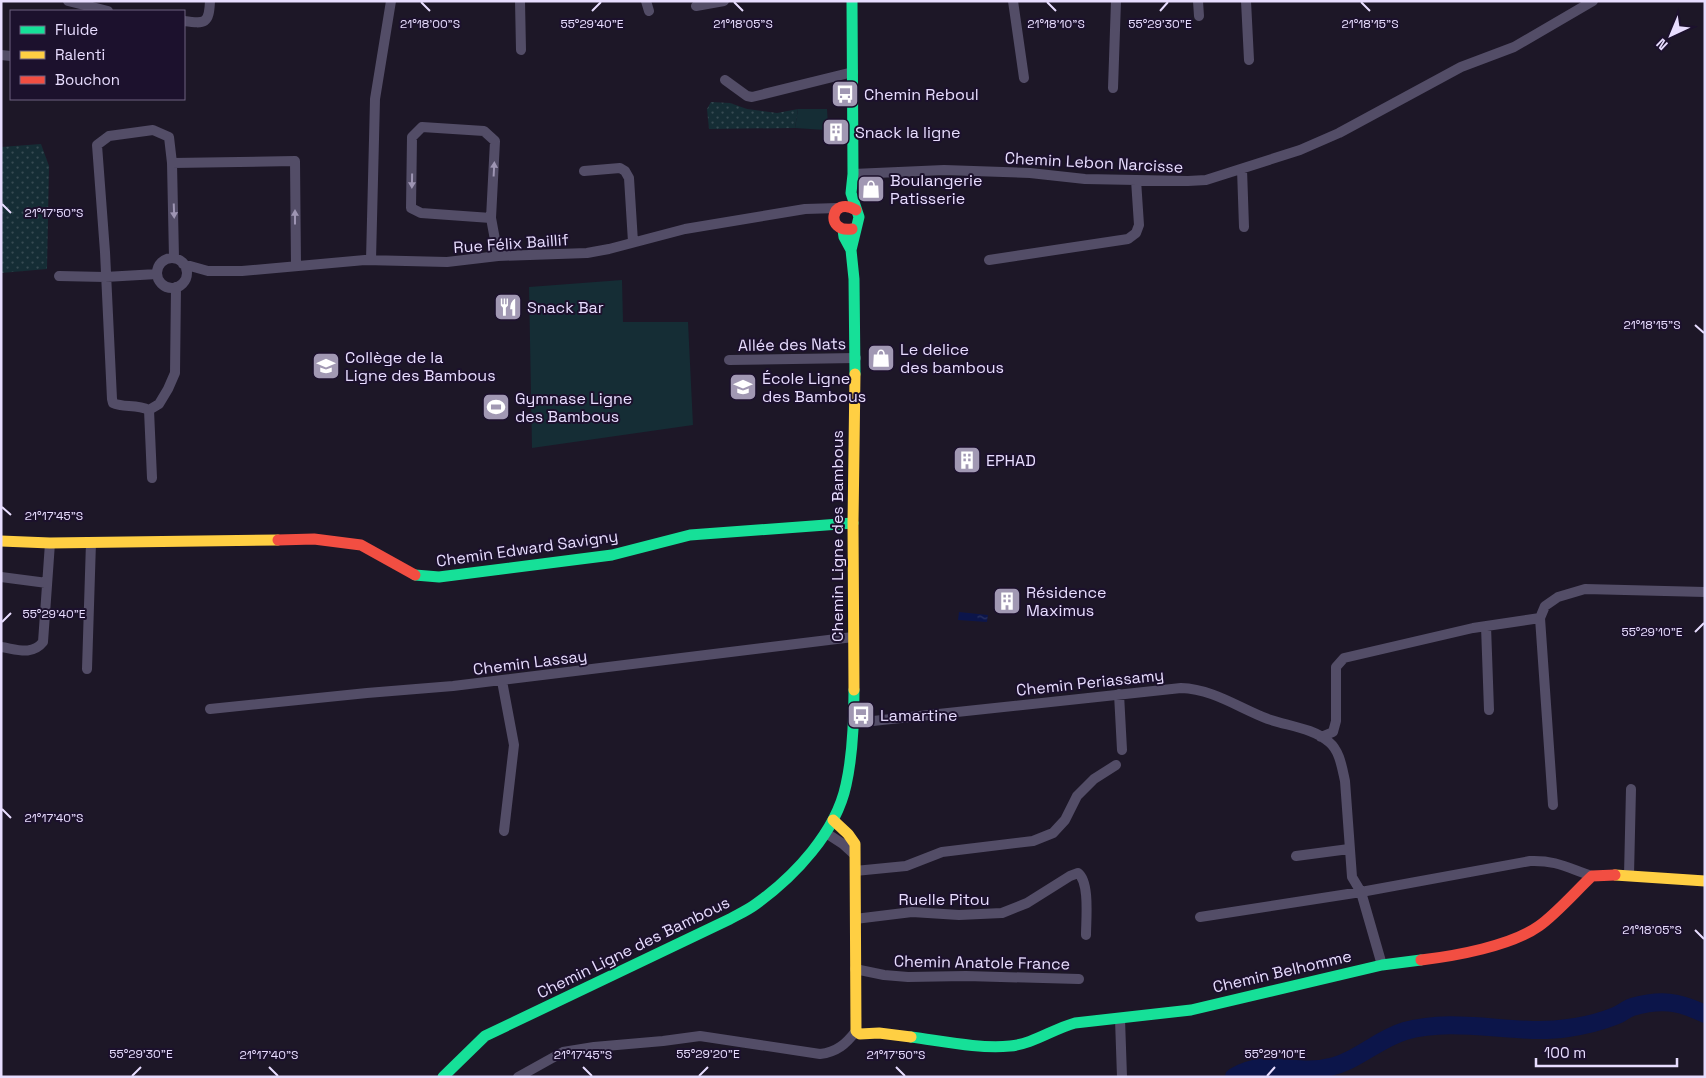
<svg xmlns="http://www.w3.org/2000/svg" width="1706" height="1078" font-family="'Space Grotesk',sans-serif">
  <style>
    .grass { fill: url(#grass-dots) }
    .pitch { fill: #152d35 }
    .water { fill: url(#water-ripples) }
    .lines { fill: none; stroke-linecap: round; stroke-linejoin: round }
    .river { stroke: #0c154a; stroke-width: 18 }
    .street { stroke: #534d67; stroke-width: 10 }
    .fast { stroke: #16e098; stroke-width: 11 }
    .slow { stroke: #ffcf43; stroke-width: 11 }
    .jam { stroke: #f24e42; stroke-width: 11 }
    .oneway { fill: #9e95b3 }
    .ticks { fill: none; stroke: #e8ddff; stroke-width: 2 }
    .labels { text-anchor: middle; stroke-width: 4; stroke-linejoin: round; paint-order: stroke }
    .poi-label { font-size: 16px; fill: #e8ddff; stroke: #1c112d; text-anchor: start }
    .street-label { font-size: 16px; fill: #e8ddff; stroke: #1c112d }
    .ticks-label { font-size: 12px; text-anchor: middle; fill: #e8ddff; stroke: #1c112d; stroke-width: 4; stroke-linejoin: round; paint-order: stroke }
  </style>
  <defs>
    <pattern id="grass-dots" width="8" height="8" patternUnits="userSpaceOnUse" patternTransform="scale(1.25)"><rect width="8" height="8" fill="#152d35"/><path d="M2 2h.1M6 6h.1" fill="none" stroke="#374b53" stroke-width="1.8" stroke-linecap="round"/></pattern>
    <pattern id="water-ripples" width="26" height="14" patternUnits="userSpaceOnUse" patternTransform="scale(1.25)"><rect width="26" height="14" fill="#0c154a"/><path d="M2 4q2-2 4 0t4 0M15 11q2-2 4 0t4 0" fill="none" stroke="#2f3765"/></pattern>
  </defs>
  <rect width="100%" height="100%" fill="#1d1727"/>
  <!-- grass -->
  <path class="grass" d="M711,102l19,1 17,6 30,4 21,-4 -3,19 -86,1 -2,-20z
    M41,144l8,22 -2,103 -46,4v-126z"/>
  <!-- pitch -->
  <path class="pitch" d="M798,109h29l1,16 -3,5 -30,-2z
    M622,280l1,42h65l5,103 -161,23 -3,-161z"/>
  <!-- water -->
  <path class="water" d="M959,612l29,3 -1,7 -29,-2z"/>
  <g class="lines">
    <!-- river -->
    <path class="river" d="M1234,1077c32,-20 63,-1 96,-10 27,-6 48,-28 75,-36 53,-15 110,5 163,-3 15,-2 32,-6 47,-12 6,-2 11,-7 17,-9 29,-8 46,-6 73,7"/>
    <!-- street -->
    <path class="street" d="M68,1l40,10
      M520,1l1,49
      M646,1l3,10
      M1013,1l11,77
      M1198,1l1,15
      M1246,1l3,59
      M696,6l28,-5
      M184,21c21,3 25,3 26,-20
      M1,55l10,1
      M725,80l22,16 5,1 101,-25
      M1113,88l3,-87
      M172,163l123,-2 1,105
      M1242,169l2,58
      M584,171l36,-3 5,3 4,7 4,64
      M853,174l91,-4 86,3 55,6 103,2 18,-1 94,-30 39,-17 122,-66 53,-20 79,-46
      M491,218l-70,-5 -10,-5 1,-71 10,-10 62,4 11,10 -4,77 7,38
      M157 273a15 15 0 1 1 30 0a15 15 0 1 1-30 0Z
      M371,260l4,-161 16,-98
      M989,260l139,-21 8,-6 3,-8 -3,-45
      M183,264l25,7h34l123,-11 82,2 51,-6 89,-3 22,-4 76,-20 120,-20 33,-1
      M59,276l46,1 52,-3
      M729,360l127,-2
      M149,410c-13,-6 -26,-2 -36,-7l-1,-4 -7,-147 -8,-107 12,-9 44,-6 16,7 3,26 2,95
      M149,410l10,-6 9,-15 7,-16 1,-86
      M149,410l3,68
      M1,577l46,6
      M1540,618l13,187
      M1486,626l3,84
      M1,647c15,2 31,9 42,-5l7,-99
      M87,669l4,-127
      M502,681l12,64 -10,86
      M1119,694l3,56
      M210,709l157,-16 86,-7 400,-49
      M854,723l327,-35c32,1 58,20 87,31 20,7 45,9 61,23 11,9 13,26 16,39l7,96 9,15 21,73
      M1321,737l12,-5 3,-11v-54l8,-9 129,-30 67,-10 5,-12 13,-9 27,-8 120,3
      M826,833l17,11 12,11
      M1296,856l53,-7
      M855,871l51,-5 36,-14 91,-11 20,-8 12,-13 12,-24 17,-17 22,-14
      M1629,875l2,-86
      M1200,917l161,-25 169,-31c26,-1 38,7 62,15
      M855,919l57,-7 47,3 43,-2 25,-10 43,-27 8,-3c12,9 8,47 8,62
      M855,969l29,6 24,2 58,-1 113,3
      M1120,1019l2,58
      M518,1077l45,-25 31,-5 69,-6 37,-5 120,18c17,-2 26,-10 36,-23"/>
    <!-- fast -->
    <path class="fast" d="M843,230l1,7 7,13 3,29 1,95
      M851,250l8,-33 -8,-24 2,-19 -1,-173
      M415,575l24,2 173,-22 78,-20 163,-12
      M911,1037c31,4 68,12 99,9 23,-2 43,-17 65,-23l116,-13 191,-45 39,-5
      M443,1077l42,-41 245,-117c9,-5 18,-9 26,-15 39,-28 80,-72 90,-119 7,-31 8,-63 8,-95"/>
    <!-- slow -->
    <path class="slow" d="M1,541l49,2 228,-3
      M854,690l-1,-167 2,-149
      M833,820l15,14 7,10 1,187 4,3 19,-1 32,4
      M1615,875l90,6"/>
    <!-- jam -->
    <path class="jam" d="M852,229c-28,4 -21,-34 4,-19
      M278,540l36,-1 47,6 54,30
      M1421,960c34,-4 90,-14 118,-34 17,-12 37,-35 53,-50l23,-1"/>
  </g>
  <!-- one-way arrows -->
  <defs><path id="oneway-solid" d="M-6-.8H1V-3.2L6.5 0L1 3.2V.8H-6Z" transform="scale(1.25)"/></defs>
  <g class="oneway">
    <use href="#oneway-solid" transform="translate(494 169) rotate(-87)"/>
    <use href="#oneway-solid" transform="translate(412 181) rotate(91)"/>
    <use href="#oneway-solid" transform="translate(174 211) rotate(88)"/>
    <use href="#oneway-solid" transform="translate(295 217) rotate(-90)"/>
  </g>
  <!-- ticks -->
  <path class="ticks" d="M421,2l9,9M734,2l9,9M1047,2l9,9M1361,2l9,9M592,11l9,-9M1160,11l8,-9M2,204l9,9M1695,325l9,8M2,507l9,8M2,622l9,-9M1695,632l9,-9M2,809l9,9M1695,930l9,9M269,1067l9,9M583,1067l9,9M896,1067l9,9M132,1076l9,-9M699,1076l9,-9M1267,1076l8,-9"/>
  <!-- icons -->
  <defs>
    <g id="bus-square" transform="scale(1.4375)"><rect x="-9" y="-9" width="18" height="18" rx="4" fill="#a198b3" stroke="#1c112d"/><path d="M-5-6H5V4H4V6H2V4H-2V6H-4V4H-5ZM-3.5-4V0h7V-4ZM-3.5 1.2v1.5H-2V1.2ZM2 1.2v1.5H3.5V1.2Z" fill="#fff"/></g>
    <g id="building-square" transform="scale(1.4375)"><rect x="-9" y="-9" width="18" height="18" rx="4" fill="#a198b3" stroke="#1c112d"/><path d="M-4-6H4V6H1V3H-1V6H-4ZM-2.5-4.3h1.7v1.8h-1.7ZM.8-4.3h1.7v1.8H.8ZM-2.5-1h1.7V.8h-1.7ZM.8-1h1.7V.8H.8Z" fill="#fff"/></g>
    <g id="shop-square" transform="scale(1.4375)"><rect x="-9" y="-9" width="18" height="18" rx="4" fill="#a198b3" stroke="#1c112d"/><path d="M-5-2.5h2.3a2.7 3.5 0 0 1 5.4 0H5L5.5 6h-11ZM-1.5-2.5h3a1.5 2.3 0 0 0-3 0Z" fill="#fff"/></g>
    <g id="restaurant-square" transform="scale(1.4375)"><rect x="-9" y="-9" width="18" height="18" rx="4" fill="#a198b3" stroke="#1c112d"/><path d="M-5-6h1v4h1v-4h1v4h1v-4h1v5L-1.5 .5V6h-2V.5L-5-1ZM5-6V6H3V1.5H1.5Q1.5-4 5-6Z" fill="#fff"/></g>
    <g id="school-square" transform="scale(1.4375)"><rect x="-9" y="-9" width="18" height="18" rx="4" fill="#a198b3" stroke="#1c112d"/><path d="M0-5L7-2L0 1L-7-2ZM-4 1L0 2.5L4 1V4Q0 6-4 4Z" fill="#fff"/></g>
    <g id="stadium-square" transform="scale(1.4375)"><rect x="-9" y="-9" width="18" height="18" rx="4" fill="#a198b3" stroke="#1c112d"/><path d="M0-5a6.5 5 0 1 0 0 10a6.5 5 0 1 0 0-10ZM-3.5-1.8h7v3.6h-7Z" fill="#fff"/></g>
  </defs>
  <g fill-rule="evenodd">
    <use href="#bus-square" x="845" y="94"/>
    <use href="#building-square" x="836" y="132"/>
    <use href="#shop-square" x="871" y="189"/>
    <use href="#restaurant-square" x="508" y="307"/>
    <use href="#shop-square" x="881" y="358"/>
    <use href="#school-square" x="326" y="366"/>
    <use href="#school-square" x="743" y="387"/>
    <use href="#stadium-square" x="496" y="407"/>
    <use href="#building-square" x="967" y="460"/>
    <use href="#building-square" x="1007" y="601"/>
    <use href="#bus-square" x="861" y="715"/>
  </g>
  <g class="labels">
    <!-- poi labels -->
    <g class="poi-label">
      <text x="864" y="100">Chemin Reboul</text>
      <text x="855" y="138">Snack la ligne</text>
      <text x="890" y="186">Boulangerie<tspan x="890" dy="18">Patisserie</tspan></text>
      <text x="527" y="313">Snack Bar</text>
      <text x="900" y="355">Le delice<tspan x="900" dy="18">des bambous</tspan></text>
      <text x="345" y="363">Collège de la<tspan x="345" dy="18">Ligne des Bambous</tspan></text>
      <text x="762" y="384">École Ligne<tspan x="762" dy="18">des Bambous</tspan></text>
      <text x="515" y="404">Gymnase Ligne<tspan x="515" dy="18">des Bambous</tspan></text>
      <text x="986" y="466">EPHAD</text>
      <text x="1026" y="598">Résidence<tspan x="1026" dy="18">Maximus</tspan></text>
      <text x="880" y="721">Lamartine</text>
    </g>
    <!-- street labels -->
    <g class="street-label">
      <text transform="translate(1094 162) rotate(3)" y="6">Chemin Lebon Narcisse</text>
      <text transform="translate(511 243) rotate(-4)" y="6">Rue Félix Baillif</text>
      <text transform="translate(792 344) rotate(-1)" y="6">Allée des Nats</text>
      <text transform="translate(837 536) rotate(-90)" y="6">Chemin Ligne des Bambous</text>
      <text transform="translate(527 548) rotate(-8)" y="6">Chemin Edward Savigny</text>
      <text transform="translate(530 662) rotate(-7)" y="6">Chemin Lassay</text>
      <text transform="translate(1090 682) rotate(-6)" y="6">Chemin Periassamy</text>
      <text x="944" y="905">Ruelle Pitou</text>
      <text transform="translate(633 947) rotate(-26)" y="6">Chemin Ligne des Bambous</text>
      <text transform="translate(982 962) rotate(1)" y="6">Chemin Anatole France</text>
      <text transform="translate(1282 971) rotate(-13)" y="6">Chemin Belhomme</text>
    </g>
  </g>
  <g class="ticks-label">
    <text x="430" y="28">21°18'00"S</text>
    <text x="1056" y="28">21°18'10"S</text>
    <text x="743" y="28">21°18'05"S</text>
    <text x="1370" y="28">21°18'15"S</text>
    <text x="592" y="28">55°29'40"E</text>
    <text x="1160" y="28">55°29'30"E</text>
    <text x="54" y="217">21°17'50"S</text>
    <text x="1652" y="329">21°18'15"S</text>
    <text x="54" y="520">21°17'45"S</text>
    <text x="54" y="618">55°29'40"E</text>
    <text x="1652" y="636">55°29'10"E</text>
    <text x="54" y="822">21°17'40"S</text>
    <text x="1652" y="934">21°18'05"S</text>
    <text x="141" y="1058">55°29'30"E</text>
    <text x="708" y="1058">55°29'20"E</text>
    <text x="1275" y="1058">55°29'10"E</text>
    <text x="269" y="1059">21°17'40"S</text>
    <text x="583" y="1059">21°17'45"S</text>
    <text x="896" y="1059">21°17'50"S</text>
  </g>
  <!-- border -->
  <rect width="1706" height="1078" fill="none" stroke="#e8ddff" stroke-width="5"/>
  <!-- legend -->
  <rect x="10" y="10" width="175" height="90" fill="#1c112d" stroke="#6e6381"/>
  <rect x="20" y="26" width="25" height="8" fill="#16e098" stroke="#6e6381"/>
  <text x="55" y="35" font-size="15" fill="#e8ddff">Fluide</text>
  <rect x="20" y="51" width="25" height="8" fill="#ffcf43" stroke="#6e6381"/>
  <text x="55" y="60" font-size="15" fill="#e8ddff">Ralenti</text>
  <rect x="20" y="76" width="25" height="8" fill="#f24e42" stroke="#6e6381"/>
  <text x="55" y="85" font-size="15" fill="#e8ddff">Bouchon</text>
  <!-- north arrow -->
  <g transform="translate(1671 35) rotate(224)" stroke="#1c112d" stroke-width="4" paint-order="stroke">
  <path d="M0-4L9 19L0 12L-9 19Z" fill="#e8ddff"/>
  <text y="-8" font-size="14" font-weight="bold" text-anchor="middle" fill="#e8ddff">N</text>
  </g>
  <!-- scale -->
  <path d="M1536 1058v8h141v-8" fill="none" stroke="#e8ddff" stroke-width="2.5"/>
  <text x="1544" y="1058" font-size="15" fill="#e8ddff" stroke="#1c112d" stroke-width="4" paint-order="stroke">100 m</text>
</svg>
